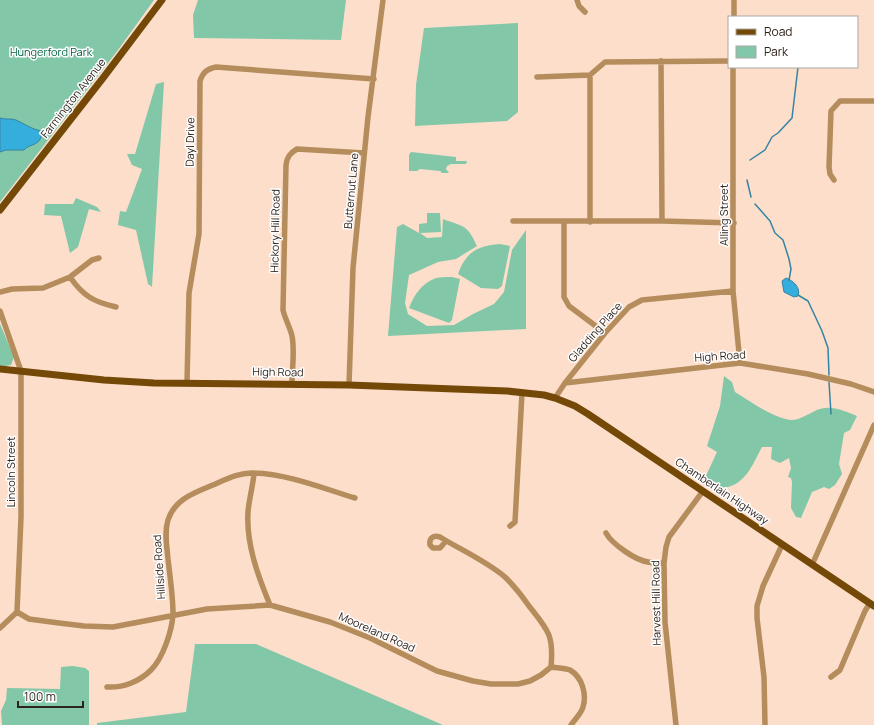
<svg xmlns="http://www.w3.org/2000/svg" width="874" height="725" font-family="Manrope,sans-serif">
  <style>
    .green { fill: #82c7a8 }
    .water { fill: #36aedd; stroke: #3484a3 }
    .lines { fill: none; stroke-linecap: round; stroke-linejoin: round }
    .stream { stroke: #3484a3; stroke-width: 1.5 }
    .minor { stroke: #b58c5c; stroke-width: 5.5 }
    .major { stroke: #744907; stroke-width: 7 }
    .labels { text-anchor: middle; stroke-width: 3; stroke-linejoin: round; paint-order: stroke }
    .park-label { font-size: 11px; fill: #005f42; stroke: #fff }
    .street-label { font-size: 11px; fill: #2e231c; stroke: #fff }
  </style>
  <rect width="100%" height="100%" fill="#fcdecb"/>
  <!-- green -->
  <path class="green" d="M0,0h154l-36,50 -118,152z
    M198,0h148l-5,40 -147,-2 -1,-23z
    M518,23v89l-11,9 -92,5 1,-41 8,-57z
    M164,82l-12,205 -4,-3 -12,-54 -18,-5 2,-14 6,1 16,-43 -10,-4 -5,-11h8l21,-70z
    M411,152l45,5v4h11l-1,3h-15l-4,2 -1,3 3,4h-7l-2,-2 -20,-2 -3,2h-8v-16z
    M76,198l21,9 4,5 -12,-3 -11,38 -8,6 -9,-37 -17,-1 1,-11h28z
    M427,213h13l1,19 -21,1 7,5 15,-1 1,-18c21,8 24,5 34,27l-21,13 -18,3 -29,13 -4,28 3,11 19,12 27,-1 19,-11 21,-10 10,-12 8,-42 14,-20v99l-138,7 9,-109 6,-3 16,9v-9l8,-1z
    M500,244l10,2 -8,40 -4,3 -17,-1 -23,-14c8,-22 19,-28 42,-30z
    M452,277l8,2 -8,41 -3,3 -40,-15c5,-13 13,-25 27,-30 4,-1 11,-1 16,-1z
    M0,324l14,33 -3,8 -11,2z
    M724,376l8,6 3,10c16,10 37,25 55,28 8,1 16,-5 23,-8 15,-9 29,-2 44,4l-7,14 -6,3 -5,31 3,10 -7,11 -6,4 -5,-2 -12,5 -11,26 -5,-1 -5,-9 1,-26 -1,-4 -3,-1 3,-9 -2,-10 -9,5 -9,-4 1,-12h-10c-8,14 -14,33 -31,39 -7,3 -18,1 -25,0l-2,-6 13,-28 -10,-6 13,-40z
    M195,644h61l187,81h-346v-2l89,-11z
    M73,666l12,2 4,3v54h-87l-1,-14 5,-11 1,-12 53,1 1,-22z"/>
  <!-- water -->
  <path class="water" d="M0,118c5,2 11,0 16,2 9,4 15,9 25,11 2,15 -11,12 -17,19h-18l-6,2z
    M786,278c8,3 15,10 12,18l-4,1 -10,-5 -2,-11z"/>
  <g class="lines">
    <!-- stream -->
    <path class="stream" d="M750,160l15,-10 7,-13 6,-4 14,-15 6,-51
      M747,180l4,17
      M755,204l15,17 5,12 8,7 6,19 2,10 -2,11
      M798,295l10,6 14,30 6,17 1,27
      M829,382l2,32"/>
    <!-- minor -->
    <path class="minor" d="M577,0l2,6 6,6
      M734,17v-17
      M661,61l1,160
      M733,67v224l7,72
      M590,75v147
      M537,77l53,-2 15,-13 124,-1
      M834,180l-4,-6 -1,-7 2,-56 9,-10h34
      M513,221h149l72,2
      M564,222v75l5,9 36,27
      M70,277c13,19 24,25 46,30
      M0,292l12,-3 31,-1 27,-11 22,-17 7,-2
      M0,311l21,60v146l-4,95 -17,16
      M187,383l2,-90 10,-59 1,-153c3,-9 7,-12 16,-14l158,12
      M292,383c0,-15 3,-32 0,-47 -2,-9 -7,-17 -9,-26l3,-145c1,-8 4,-12 11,-16l67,4
      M565,383l175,-20 68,11 43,10 23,8
      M349,385l4,-117 15,-151 15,-117
      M555,398l10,-15 40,-50 24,-26 13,-7 91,-9
      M254,473c-1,13 -5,26 -6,39 -2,32 10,64 22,93
      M510,526l5,-4 7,-129
      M606,533c6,11 29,27 42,29 5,1 11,1 16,1
      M812,565l62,-140
      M17,612l12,7 30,4 25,3 29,1 94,-18 63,-4 60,17 40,16 67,33 36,10 18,3h27l12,-3 11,-6 10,-8c3,-32 -3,-37 -22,-61 -7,-10 -15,-20 -24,-29 -19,-16 -44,-27 -65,-40 -7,-2 -11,1 -10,8l3,3h7l6,-7
      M551,667c6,1 13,1 19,3 12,7 17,24 13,37 -2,7 -8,12 -12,18
      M831,677l9,-7 25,-59 5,-8
      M107,687c17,1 33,-6 44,-17 12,-12 21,-39 22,-56 0,-18 -3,-37 -5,-55 -1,-12 -4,-26 0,-39 6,-19 23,-26 40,-33 15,-6 30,-15 46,-14 34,1 68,15 101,25
      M676,725l-11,-103 -1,-59 2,-16 3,-10 34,-46
      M765,725l-1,-48 -7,-59v-12l6,-20 19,-41"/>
    <!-- major -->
    <path class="major" d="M0,210l103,-132 59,-78
      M0,369l104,11 50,3 195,2 158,6 37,4 11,3 20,8 13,8 286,192"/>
  </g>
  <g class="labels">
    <!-- park labels -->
    <g class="park-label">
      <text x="51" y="56">Hungerford Park</text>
    </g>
    <!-- street labels -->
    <g class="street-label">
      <text transform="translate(73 98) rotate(-52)" y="4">Farmington Avenue</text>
      <text transform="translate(190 142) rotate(-89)" y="4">Dayl Drive</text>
      <text transform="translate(351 191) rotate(-85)" y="4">Butternut Lane</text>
      <text transform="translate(724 215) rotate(-90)" y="4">Alling Street</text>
      <text transform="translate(275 231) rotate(-89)" y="4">Hickory Hill Road</text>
      <text transform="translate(595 332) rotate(-49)" y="4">Gladding Place</text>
      <text transform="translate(720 356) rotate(-4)" y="4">High Road</text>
      <text transform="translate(278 372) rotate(1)" y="4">High Road</text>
      <text transform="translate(11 472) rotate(-90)" y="4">Lincoln Street</text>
      <text transform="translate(722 491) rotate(34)" y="4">Chamberlain Highway</text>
      <text transform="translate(159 567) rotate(-94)" y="4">Hillside Road</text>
      <text transform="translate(656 603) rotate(-91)" y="4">Harvest Hill Road</text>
      <text transform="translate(377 632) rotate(24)" y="4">Mooreland Road</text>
    </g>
  </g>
  <!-- legend -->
  <rect x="728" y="16" width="130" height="52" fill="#ffffff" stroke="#aba7a4"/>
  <rect x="736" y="29" width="20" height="6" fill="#744907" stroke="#aba7a4"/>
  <text x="764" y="36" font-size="12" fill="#2e231c">Road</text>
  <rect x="736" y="46" width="20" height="12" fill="#82c7a8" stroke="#aba7a4"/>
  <text x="764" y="56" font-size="12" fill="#2e231c">Park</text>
  <!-- scale -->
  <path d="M18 701v6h65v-6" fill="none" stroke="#2e231c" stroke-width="2"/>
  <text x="24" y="701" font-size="12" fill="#2e231c" stroke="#ffffff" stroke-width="3" paint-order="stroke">100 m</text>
</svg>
